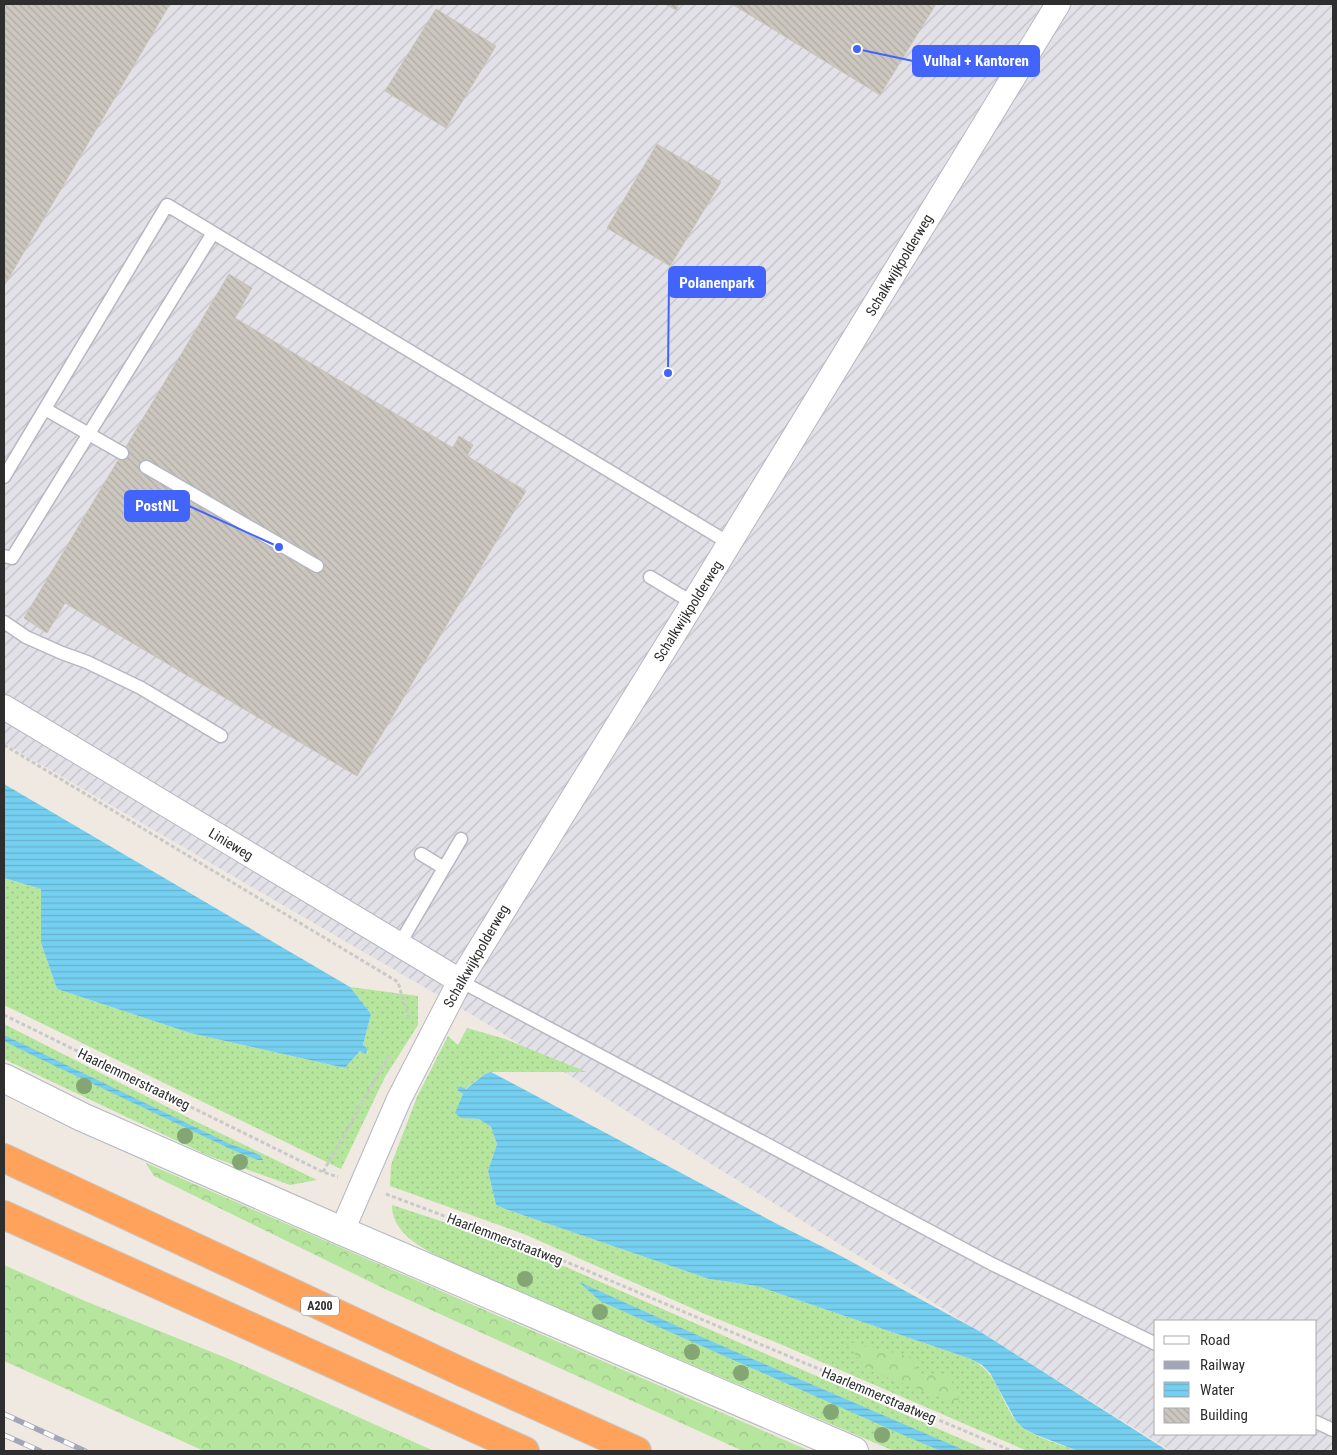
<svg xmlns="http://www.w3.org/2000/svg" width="1337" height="1455" font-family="'Roboto Condensed',sans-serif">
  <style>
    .industrial { fill: url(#industrial-furrows); fill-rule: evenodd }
    .grass { fill: url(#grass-dots) }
    .forest { fill: url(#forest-crowns) }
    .water { fill: url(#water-rules) }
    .building { fill: url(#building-back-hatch); stroke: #cbc5ba }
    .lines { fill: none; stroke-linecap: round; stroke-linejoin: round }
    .service-casing { stroke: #b4b7c1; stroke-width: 15 }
    .minor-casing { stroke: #b4b7c1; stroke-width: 26 }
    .secondary-casing { stroke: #b4b7c1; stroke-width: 30 }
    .motorway-casing { stroke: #c9c9c9; stroke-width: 30 }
    .path { stroke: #c9c9c9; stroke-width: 3; stroke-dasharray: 4 2.5; stroke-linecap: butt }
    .service { stroke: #fff; stroke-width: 12 }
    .minor { stroke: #fff; stroke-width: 24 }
    .secondary { stroke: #fff; stroke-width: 28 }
    .motorway { stroke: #ffa35c; stroke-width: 28 }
    .rail-casing { stroke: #a3a6b8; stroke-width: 5.5 }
    .rail { stroke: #fff; stroke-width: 4; stroke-dasharray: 11; stroke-linecap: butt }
    .tree { fill: #84a574 }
    .labels { text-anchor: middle; stroke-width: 4; stroke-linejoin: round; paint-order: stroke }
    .shield { fill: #fff; stroke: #6d6d6d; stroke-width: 1 }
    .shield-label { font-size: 12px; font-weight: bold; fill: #2e2e2e }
    .street-label { font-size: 14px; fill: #2e2e2e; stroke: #fff }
    .leader { fill: none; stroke: #4264fb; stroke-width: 2 }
    .callout-dot { fill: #4264fb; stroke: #fff; stroke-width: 2 }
    .callout { fill: #4264fb; stroke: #4264fb; stroke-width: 2 }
    .callout-label { font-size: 15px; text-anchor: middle; font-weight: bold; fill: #fff }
  </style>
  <defs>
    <pattern id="industrial-furrows" width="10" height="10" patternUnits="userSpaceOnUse" patternTransform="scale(1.25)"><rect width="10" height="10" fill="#e3e1e8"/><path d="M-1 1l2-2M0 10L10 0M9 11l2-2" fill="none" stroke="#c3c1c7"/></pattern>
    <pattern id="grass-dots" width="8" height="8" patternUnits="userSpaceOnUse" patternTransform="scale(1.25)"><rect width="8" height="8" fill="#b6e59e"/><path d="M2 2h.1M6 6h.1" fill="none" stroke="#9dc588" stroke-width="1.8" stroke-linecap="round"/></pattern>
    <pattern id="forest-crowns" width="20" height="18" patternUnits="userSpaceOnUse" patternTransform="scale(1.25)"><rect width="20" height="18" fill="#b6e59e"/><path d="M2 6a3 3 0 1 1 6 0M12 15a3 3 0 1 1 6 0" fill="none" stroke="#9dc588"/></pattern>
    <pattern id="water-rules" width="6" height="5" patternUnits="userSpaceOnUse" patternTransform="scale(1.25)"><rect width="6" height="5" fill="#75cff0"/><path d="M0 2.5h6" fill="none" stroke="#66b2ce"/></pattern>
    <pattern id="building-back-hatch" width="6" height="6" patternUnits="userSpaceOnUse" patternTransform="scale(1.25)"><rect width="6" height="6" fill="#cbc7bf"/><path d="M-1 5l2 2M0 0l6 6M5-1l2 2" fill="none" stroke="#afaba4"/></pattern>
  </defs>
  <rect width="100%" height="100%" fill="#efe9e1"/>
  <!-- industrial -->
  <path class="industrial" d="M4,4h1329v1447h-162l-692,-432 -475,-276zM1156,1321h160v113h-160z"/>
  <!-- grass -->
  <path class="grass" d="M4,878l37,11v54l16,46 133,44 155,35 15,-17 7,3 1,-5 -5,-4 8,-31 -21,-27 68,9v29l-33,52 -44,92 -337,-164z
    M4,1024l189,96 124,60 -27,5 -81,-29 -205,-97z
    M467,1028l38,11 82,33h-96l-6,2 -20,15 -5,-3 -3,4 6,4 -2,24 18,1 12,8 6,17 -9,27 8,34 9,4 204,70 48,7 214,73c27,14 28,39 45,62 11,15 45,23 62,30h-51l-254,-110 -68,-27 -181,-80 -134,-48 1,-21 26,-68 31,-61 10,9z
    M392,1205l82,27 92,35 423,184h-95l-427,-182c-27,-13 -75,-28 -75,-64z"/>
  <!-- forest -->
  <path class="forest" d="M146,1163l664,288h-67l-356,-161 -233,-114z
    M4,1265l81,36 144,58 205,92h-230l-200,-90z
    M845,1341l67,16 5,16 32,1 12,31 -94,-35z"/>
  <!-- water -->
  <path class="water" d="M4,784l346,203 21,27 -8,31 5,4 -2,5 -6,-3 -15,17 -155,-35 -133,-44 -16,-46v-54l-37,-11z
    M4,1035l226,109 30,11 3,5h-5l-23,-9 -203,-96 -28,-14z
    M491,1072l288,153 62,31 138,75 189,120h-90l-44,-17 -11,-6 -7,-7 -26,-48 -8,-8 -11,-6 -214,-73 -48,-7 -204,-70 -9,-4 -8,-34 9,-27 -6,-17 -12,-8 -18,-1 -6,-5 8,-19 -6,-4 3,-4 6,3 19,-15z
    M579,1282l127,57 260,112h-25l-40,-17 -301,-133z"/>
  <!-- building -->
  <path class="building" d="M4,4h166l-166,282z
    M665,4h14l-3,6z
    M732,4h204l-56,91z
    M436,9l60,37 -50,82 -61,-37z
    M657,144l64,38 -51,84 -63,-38z
    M229,274l23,14 -17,30 218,130 6,-12 14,9 -6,11 59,35 -169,285 -292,-173 -18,30 -23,-15z"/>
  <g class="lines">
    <!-- service casing -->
    <g class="service-casing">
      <path id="service" d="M45,409l77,44
        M146,467l171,99
        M4,477l163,-272 562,338
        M4,556l8,2 201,-325
        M650,577l43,26
        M4,622l22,15 36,16 25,9 54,26 80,48
        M421,854l23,14
        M399,945l62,-106
        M460,981l532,283 164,80
        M1316,1422l17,8"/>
    </g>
    <!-- minor casing -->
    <g class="minor-casing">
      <path id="minor" d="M4,707l456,274
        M342,1231l57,-132 61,-118 233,-378 365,-599"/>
    </g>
    <!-- secondary casing -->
    <g class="secondary-casing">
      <path id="secondary" d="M4,1078l78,39 260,114 512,220"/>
    </g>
    <!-- motorway casing -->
    <g class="motorway-casing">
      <path id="motorway" d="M4,1158l460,215 173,78
        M4,1215l521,236"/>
    </g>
    <!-- path -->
    <path class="path" d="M4,745l394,237 11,37
      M4,1015l319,157 15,5
      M323,1172l66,-117
      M386,1194l183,69 443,188"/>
    <!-- service -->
    <use href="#service" class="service"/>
    <!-- minor -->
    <use href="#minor" class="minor"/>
    <!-- secondary -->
    <use href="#secondary" class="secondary"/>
    <!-- motorway -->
    <use href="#motorway" class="motorway"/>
    <!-- rail casing -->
    <g class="rail-casing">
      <path id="rail" d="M4,1414l81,37
        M4,1435l36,16"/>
    </g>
    <!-- rail -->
    <use href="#rail" class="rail"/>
  </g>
  <!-- trees -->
  <g class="tree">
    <circle cx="84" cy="1086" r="8"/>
    <circle cx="185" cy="1136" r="8"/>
    <circle cx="240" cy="1162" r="8"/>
    <circle cx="525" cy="1279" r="8"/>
    <circle cx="600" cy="1312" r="8"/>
    <circle cx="692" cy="1352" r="8"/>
    <circle cx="741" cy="1373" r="8"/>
    <circle cx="831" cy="1412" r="8"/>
    <circle cx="882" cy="1435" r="8"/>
  </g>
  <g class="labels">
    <!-- shield labels -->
    <rect class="shield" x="301" y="1296.5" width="38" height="19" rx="4"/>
    <g class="shield-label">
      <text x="320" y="1310">A200</text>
    </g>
    <!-- street labels -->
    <g class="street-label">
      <text transform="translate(899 265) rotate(-59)" y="5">Schalkwijkpolderweg</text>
      <text transform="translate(688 611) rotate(-58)" y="5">Schalkwijkpolderweg</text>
      <text transform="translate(231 844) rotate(31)" y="5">Linieweg</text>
      <text transform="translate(476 956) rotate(-60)" y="5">Schalkwijkpolderweg</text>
      <text transform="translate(134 1079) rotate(26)" y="5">Haarlemmerstraatweg</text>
      <text transform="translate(505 1239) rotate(21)" y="5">Haarlemmerstraatweg</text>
      <text transform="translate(879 1395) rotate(23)" y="5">Haarlemmerstraatweg</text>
    </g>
  </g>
  <!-- callouts -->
  <path class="leader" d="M857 49L913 61M668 373L669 282M279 547L189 506"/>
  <g class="callout-dot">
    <circle cx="857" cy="49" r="5"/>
    <circle cx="668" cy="373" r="5"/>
    <circle cx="279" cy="547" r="5"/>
  </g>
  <g class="callout">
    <rect x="913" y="46" width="126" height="30" rx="5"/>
    <rect x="669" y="267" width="96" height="30" rx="5"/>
    <rect x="125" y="491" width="64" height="30" rx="5"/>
  </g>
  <g class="callout-label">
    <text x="976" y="66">Vulhal + Kantoren</text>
    <text x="717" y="288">Polanenpark</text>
    <text x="157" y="511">PostNL</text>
  </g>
  <!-- border -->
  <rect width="1337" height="1455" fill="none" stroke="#2e2e2e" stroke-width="10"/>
  <!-- legend -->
  <rect x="1154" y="1320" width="162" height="115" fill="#ffffff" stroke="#ababab"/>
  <rect x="1164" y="1336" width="25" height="8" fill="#ffffff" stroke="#ababab"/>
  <text x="1200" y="1345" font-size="15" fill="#2e2e2e">Road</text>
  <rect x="1164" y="1361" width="25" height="8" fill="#a3a6b8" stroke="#ababab"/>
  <text x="1200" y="1370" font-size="15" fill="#2e2e2e">Railway</text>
  <rect x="1164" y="1382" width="25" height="15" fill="url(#water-rules)" stroke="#ababab"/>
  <text x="1200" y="1395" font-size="15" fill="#2e2e2e">Water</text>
  <rect x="1164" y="1408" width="25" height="15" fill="url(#building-back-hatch)" stroke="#ababab"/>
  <text x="1200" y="1420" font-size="15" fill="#2e2e2e">Building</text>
</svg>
